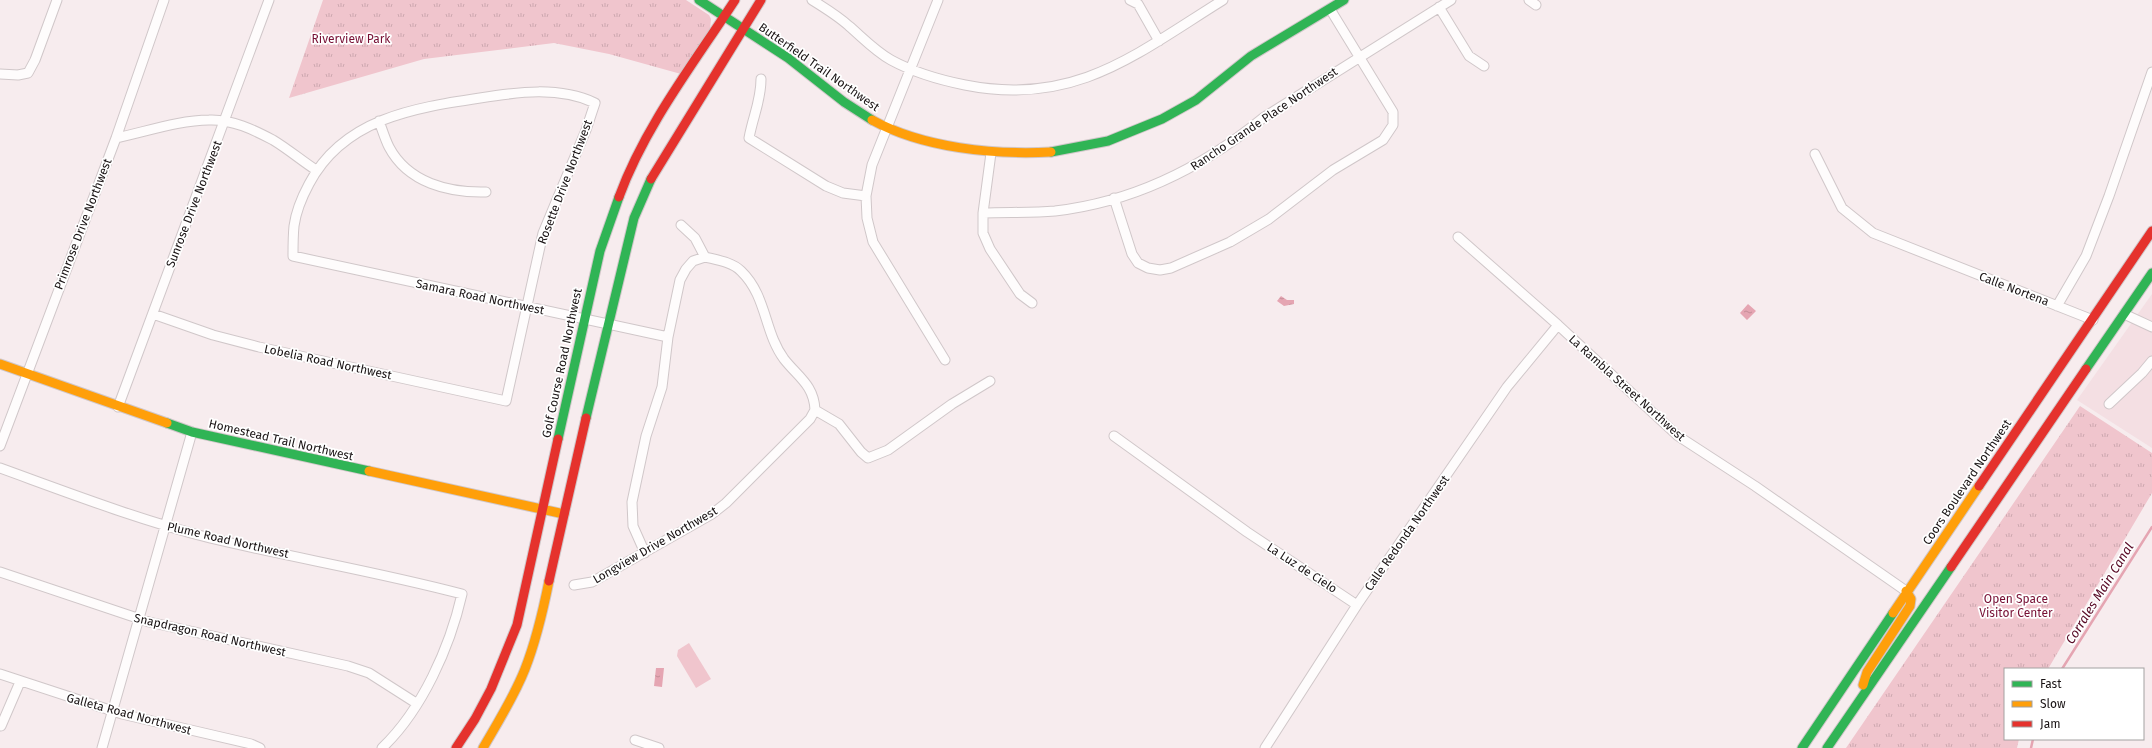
<svg xmlns="http://www.w3.org/2000/svg" width="2152" height="748" font-family="'Fira Sans',sans-serif">
  <style>
    .built { fill: #f4dfe3 }
    .park { fill: url(#park-tufts) }
    .pitch { fill: #f0c5cd }
    .water { fill: url(#water-ripples) }
    .lines { fill: none; stroke-linecap: round; stroke-linejoin: round }
    .stream { stroke: #e5a5b2; stroke-width: 2.5 }
    .street-casing { stroke: #d0c7c9; stroke-width: 11 }
    .fast-casing { stroke: #d0c7c9; stroke-width: 11 }
    .slow-casing { stroke: #d0c7c9; stroke-width: 11 }
    .jam-casing { stroke: #d0c7c9; stroke-width: 11 }
    .street { stroke: #fefcfc; stroke-width: 9 }
    .fast { stroke: #30b455; stroke-width: 9 }
    .slow { stroke: #ff9f0a; stroke-width: 9 }
    .jam { stroke: #e5322d; stroke-width: 9 }
    .labels { text-anchor: middle; stroke-width: 3.5; stroke-linejoin: round; paint-order: stroke }
    .park-label { font-size: 12px; fill: #770f34; stroke: #fff }
    .street-label { font-size: 12px; fill: #191314; stroke: #fff }
    .water-label { font-size: 13px; font-style: italic; fill: #580b26; stroke: #fff }
  </style>
  <defs>
    <pattern id="park-tufts" width="24" height="20" patternUnits="userSpaceOnUse"><rect width="24" height="20" fill="#f0c5cd"/><path d="M3 7l-1-3M5 7V3M7 7l1-3M15 17l-1-3M17 17v-4M19 17l1-3" fill="none" stroke="#cda8af"/></pattern>
    <pattern id="water-ripples" width="26" height="14" patternUnits="userSpaceOnUse"><rect width="26" height="14" fill="#e5a5b2"/><path d="M2 4q2-2 4 0t4 0M15 11q2-2 4 0t4 0" fill="none" stroke="#c48d98"/></pattern>
  </defs>
  <rect width="100%" height="100%" fill="#f7ecee"/>
  <!-- built -->
  <path class="built" d="M2152,294v154l-75,-48z"/>
  <!-- park -->
  <path class="park" d="M323,0h363l23,15 2,4 -1,10 -29,45 -72,-20 -55,-11 -130,16 -135,39z
    M2080,406l72,47v40l-104,176h-43v70h14l-2,9h-171z"/>
  <!-- pitch -->
  <path class="pitch" d="M689,643l22,36 -15,9 -19,-32 1,-6z"/>
  <!-- water -->
  <path class="water" d="M1281,296l6,4h7v4l-10,2 -7,-5z
    M1748,304l8,7 -9,9 -7,-7z
    M656,668h8l-2,19 -8,-1z"/>
  <g class="lines">
    <!-- stream -->
    <path class="stream" d="M2062,669l90,-142
      M2031,748l2,-9"/>
    <!-- street casing -->
    <g class="street-casing">
      <path id="street" d="M812,0c13,8 26,16 37,26 14,12 26,25 42,34 22,12 49,20 74,25 110,22 171,-31 258,-85
        M938,0l-66,165 -6,31 1,22 6,24 72,118
        M1130,0l8,4 21,37
        M1529,0l7,5
        M1439,7l30,49 15,10
        M0,74l18,1 10,-2 7,-13 22,-60
        M761,79c0,22 -8,37 -12,59l77,48 17,7 23,3
        M379,121c3,8 6,18 10,26 19,36 60,46 97,45
        M116,138c29,-6 64,-18 93,-18 23,-1 45,10 64,20 15,9 29,21 43,30
        M991,153l-8,60v20l7,16 30,45 12,9
        M1815,154l27,54 31,25 220,87
        M1114,198l18,56 6,9 10,5 12,2 11,-2 59,-26 39,-23 64,-49 50,-30 10,-15v-13l-63,-103
        M983,213c24,-1 48,0 72,-2 78,-9 148,-44 208,-93l188,-118
        M681,225l14,13 10,19c12,3 27,5 36,14 26,25 23,61 43,88 14,18 30,26 31,51l24,14 22,28 7,6 20,-8 64,-46 38,-23
        M1458,237l100,88 120,111 77,50 151,105
        M2057,306l29,-50 23,-60 43,-124
        M153,314l60,21 46,12 247,54 37,-168 43,-103 9,-27c-36,-17 -77,-11 -115,-5 -67,10 -137,21 -171,86 -7,13 -13,27 -15,42 -1,10 -1,20 -1,30 125,28 250,53 375,81
        M2124,314l28,13
        M2109,404l33,-31 10,-12
        M118,407l151,-407
        M1114,436l133,96 110,73
        M0,446l116,-308 48,-138
        M0,468c69,25 139,52 210,70 84,20 169,34 252,56 -12,53 -40,116 -80,154
        M645,553l-12,-27 -1,-24 14,-66 16,-49 6,-50 12,-57 6,-11 7,-8 12,-4
        M0,572l149,50 199,44 21,7 47,30
        M574,585l18,-3 120,-68 14,-11 84,-84 5,-9
        M0,674l122,40 129,30 9,4
        M1,726l19,-44
        M635,740l24,8
        M102,748l90,-316
        M1265,748l92,-143 150,-218 51,-62"/>
    </g>
    <!-- fast casing -->
    <g class="fast-casing">
      <path id="fast" d="M699,0l89,58 56,44 28,18
        M1051,152l57,-11 54,-22 34,-19 55,-44 93,-56
        M2086,369l66,-96
        M586,418l48,-200 17,-39
        M167,423l25,9 177,39
        M558,439l42,-188 19,-54
        M1802,748l91,-135
        M1827,748l124,-181"/>
    </g>
    <!-- slow casing -->
    <g class="slow-casing">
      <path id="slow" d="M872,120c51,28 122,35 179,32
        M0,364l167,59
        M369,471l195,43
        M1893,613l86,-127
        M1863,685l4,-13 43,-66 1,-7 -5,-8
        M483,748c15,-26 31,-51 42,-79 11,-28 18,-58 24,-88"/>
    </g>
    <!-- jam casing -->
    <g class="jam-casing">
      <path id="jam" d="M651,179l110,-179
        M619,197c26,-71 75,-134 116,-197
        M1979,486l173,-255
        M1951,567l135,-198
        M549,581l37,-163
        M456,748l19,-29 16,-30 26,-64 41,-186"/>
    </g>
    <!-- street -->
    <use href="#street" class="street"/>
    <!-- fast -->
    <use href="#fast" class="fast"/>
    <!-- slow -->
    <use href="#slow" class="slow"/>
    <!-- jam -->
    <use href="#jam" class="jam"/>
  </g>
  <g class="labels">
    <!-- park labels -->
    <g class="park-label">
      <text x="351" y="43">Riverview Park</text>
      <text x="2016" y="603">Open Space<tspan x="2016" dy="14">Visitor Center</tspan></text>
    </g>
    <!-- street labels -->
    <g class="street-label">
      <text transform="translate(819 67) rotate(35)" y="4">Butterfield Trail Northwest</text>
      <text transform="translate(1264 119) rotate(-34)" y="4">Rancho Grande Place Northwest</text>
      <text transform="translate(565 182) rotate(-69)" y="4">Rosette Drive Northwest</text>
      <text transform="translate(194 204) rotate(-69)" y="4">Sunrose Drive Northwest</text>
      <text transform="translate(83 224) rotate(-69)" y="4">Primrose Drive Northwest</text>
      <text transform="translate(2014 289) rotate(21)" y="4">Calle Nortena</text>
      <text transform="translate(480 297) rotate(12)" y="4">Samara Road Northwest</text>
      <text transform="translate(328 362) rotate(12)" y="4">Lobelia Road Northwest</text>
      <text transform="translate(562 363) rotate(-78)" y="4">Golf Course Road Northwest</text>
      <text transform="translate(1627 388) rotate(42)" y="4">La Rambla Street Northwest</text>
      <text transform="translate(281 440) rotate(13)" y="4">Homestead Trail Northwest</text>
      <text transform="translate(1967 482) rotate(-56)" y="4">Coors Boulevard Northwest</text>
      <text transform="translate(1407 533) rotate(-55)" y="4">Calle Redonda Northwest</text>
      <text transform="translate(228 540) rotate(13)" y="4">Plume Road Northwest</text>
      <text transform="translate(655 545) rotate(-30)" y="4">Longview Drive Northwest</text>
      <text transform="translate(1302 568) rotate(33)" y="4">La Luz de Cielo</text>
      <text transform="translate(210 635) rotate(13)" y="4">Snapdragon Road Northwest</text>
      <text transform="translate(129 714) rotate(15)" y="4">Galleta Road Northwest</text>
    </g>
    <!-- water labels -->
    <g class="water-label">
      <text transform="translate(2099 593) rotate(-58)" y="5">Corrales Main Canal</text>
    </g>
  </g>
  <!-- legend -->
  <rect x="2004" y="668" width="140" height="72" fill="#ffffff" stroke="#a3a1a1"/>
  <rect x="2012" y="681" width="20" height="6" fill="#30b455" stroke="#a3a1a1"/>
  <text x="2040" y="688" font-size="12" fill="#191314">Fast</text>
  <rect x="2012" y="701" width="20" height="6" fill="#ff9f0a" stroke="#a3a1a1"/>
  <text x="2040" y="708" font-size="12" fill="#191314">Slow</text>
  <rect x="2012" y="721" width="20" height="6" fill="#e5322d" stroke="#a3a1a1"/>
  <text x="2040" y="728" font-size="12" fill="#191314">Jam</text>
</svg>
